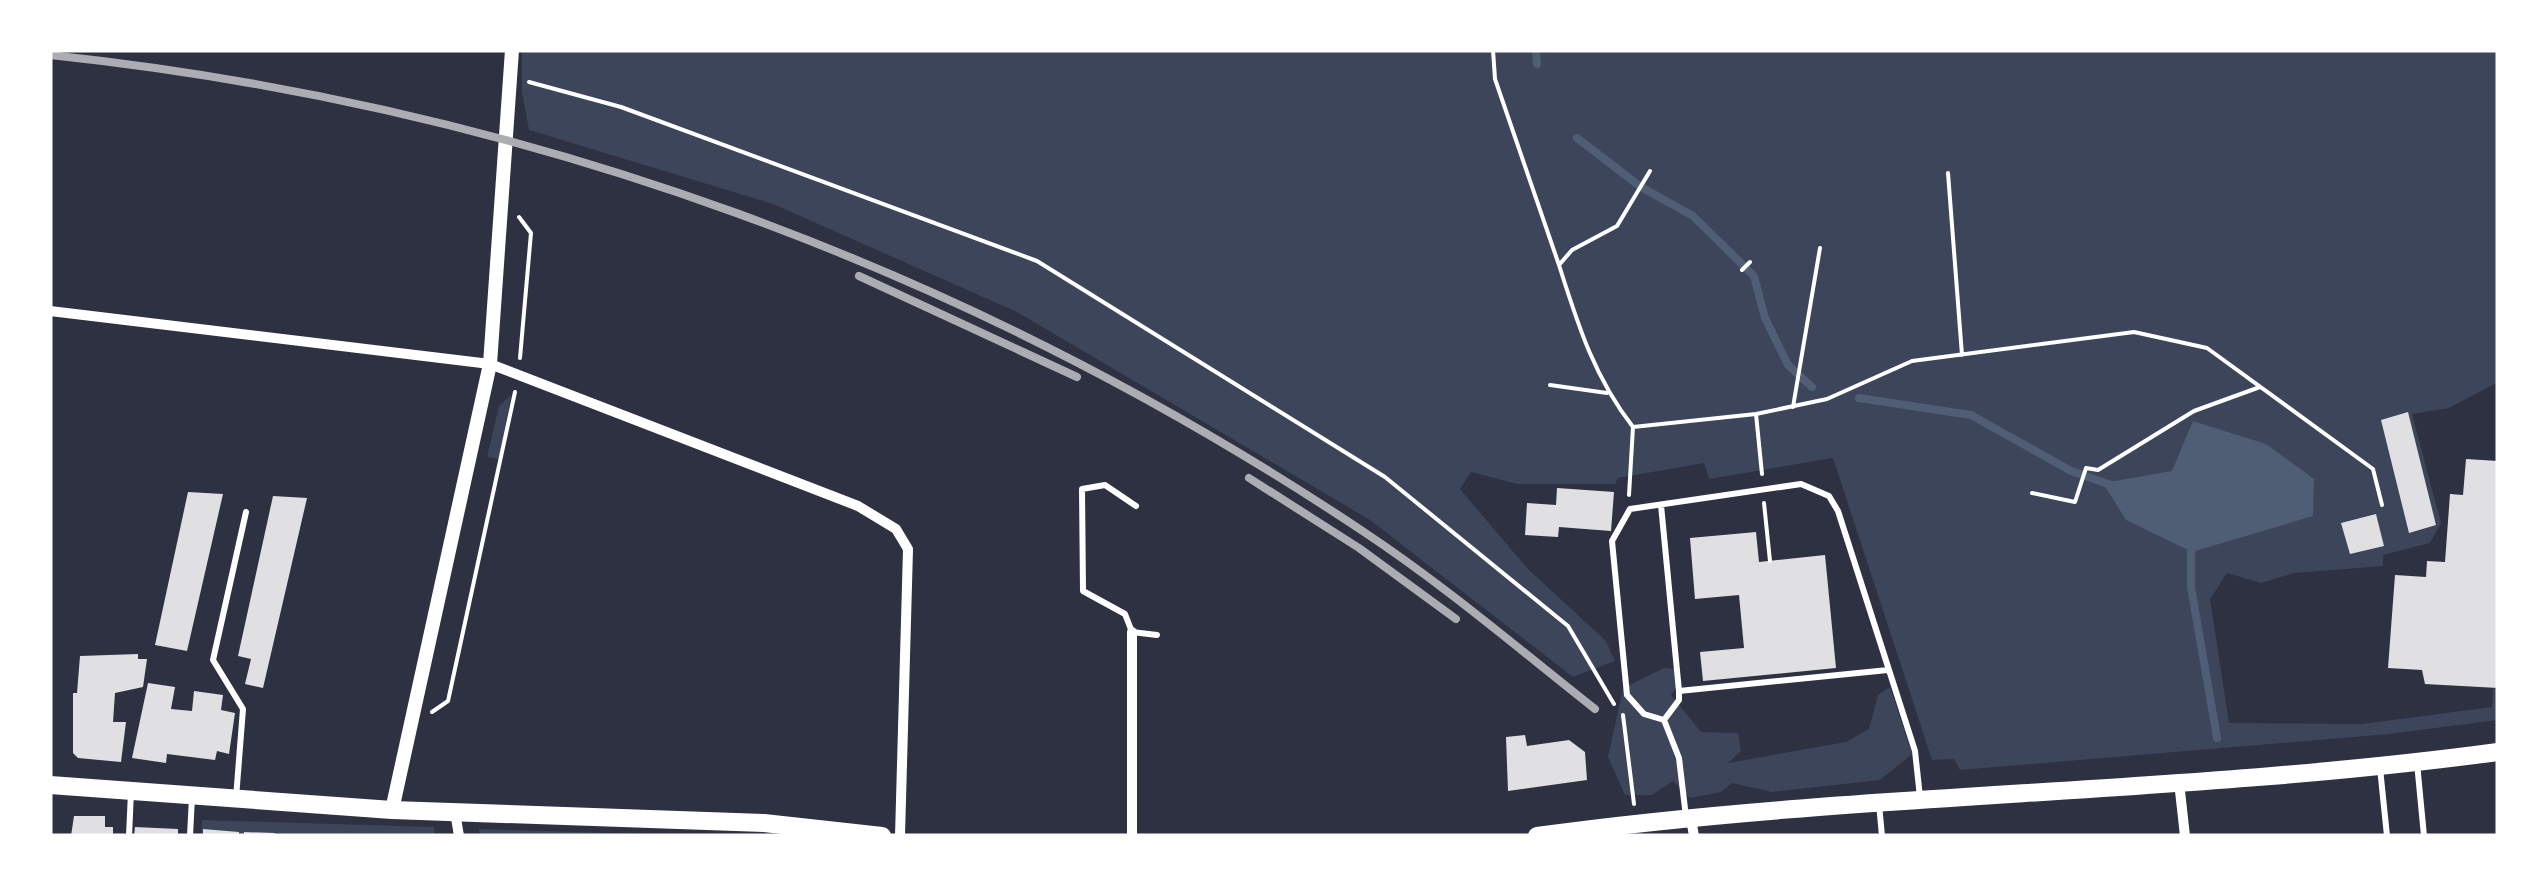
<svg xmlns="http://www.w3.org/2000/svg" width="2548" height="886" font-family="'Alegreya Sans',sans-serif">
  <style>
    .green { fill: #3c4559 }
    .water { fill: #4f5d75 }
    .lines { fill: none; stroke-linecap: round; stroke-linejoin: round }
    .stream { stroke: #4f5d75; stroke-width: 8 }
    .building { fill: #e0e0e3 }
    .path { stroke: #fff; stroke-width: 4 }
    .service { stroke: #fff; stroke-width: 6 }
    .minor { stroke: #fff; stroke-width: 10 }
    .tertiary { stroke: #fff; stroke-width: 14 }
    .primary { stroke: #fff; stroke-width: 18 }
    .rail { stroke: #abadb3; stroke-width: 8 }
  </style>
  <rect width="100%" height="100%" fill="#2d3142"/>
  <!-- green -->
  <path class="green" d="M522,50h1976v332l-49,26 -37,6 29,109 -11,20 -47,12v11l-89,7 -33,10 -34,-10 -17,26 19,124 133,1 130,-17 1,-18h5v31l-109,14 -429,36 -6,-11 -22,1 -99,-302 -124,21 -5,-16 -86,15 -3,6h-98l-46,-12 -11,17 68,80 78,72 9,20 -42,16 -203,-157 -353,-208 -244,-108 -244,-74 -7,-38z
    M511,395l-12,64 -12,-2 12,-51z
    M1664,668l13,1 4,13 -10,13 30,37 37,1 3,18 -13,12 118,-21 23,-13 9,-34 12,-8 22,67 -32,26 -108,12 -40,-9 -11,9 -31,6 -17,-17 -21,14h-27l-17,-38 15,-69z
    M202,820l232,7 1,9h-234z
    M479,829l231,7h-230z"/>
  <!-- water -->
  <path class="water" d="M2193,421l73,23 48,35 -1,37 -121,36 -66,-32 -23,-37 69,-12z"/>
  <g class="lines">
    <!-- stream -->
    <path class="stream" d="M1536,50l1,14
      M1577,138l64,49 52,29 61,60 11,42 23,47 24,22
      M1859,398l112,17 100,56 40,14
      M2191,542v45l26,151"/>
  </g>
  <!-- building -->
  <path class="building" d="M2408,412l28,113 -27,8 -28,-113z
    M2466,459l32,2v227l-73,-4 -3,-14 -34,-2 7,-93 31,2 1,-16 18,1 5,-68 13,1z
    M1557,488l57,4 -3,39 -52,-4 -1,10 -33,-2 2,-32 29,2z
    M188,492l35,2 -36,157 -32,-6z
    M273,496l34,2 -44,190 -18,-4 6,-25 -13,-3z
    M2376,514l8,32 -34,8 -9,-31z
    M1756,532l3,30 66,-7 11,113 -133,13 -3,-29 44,-4 -5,-53 -44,4 -5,-61z
    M138,654v5h9l-4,28 -28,6 -2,29h13l-5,40 -43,-4 -5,-5v-60h4l3,-37z
    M148,683l27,4 -4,22 21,2 2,-20 29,4 -2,15 14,3 -6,41 -12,-3 -2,9 -48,-6 -1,9 -34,-5z
    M1525,735l2,11 42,-6 16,12 2,28 -79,11 -2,-54z
    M74,816h31v11h8v9h-42z
    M135,827l43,2v7h-44z
    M203,829l36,3v4h-36z
    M244,832l31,1 -1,3h-30z"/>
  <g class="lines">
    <!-- path -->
    <path class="path" d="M1493,50l2,29 64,186
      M529,82l92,25 416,154 348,216 183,149 46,78
      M1948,173l14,182
      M519,217l12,16 -11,125
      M1742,270l8,-8
      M1550,385l57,8
      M1793,407l27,-159
      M1756,414l6,60
      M1633,427c-39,-50 -55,-102 -74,-162l13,-15 45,-24 33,-55
      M2032,493l43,9 11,-34 12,2 96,-59 66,-24
      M1629,495l4,-68 123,-13 71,-15 85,-38 222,-29 73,16 166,121 9,36
      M1764,503l6,58
      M432,712l16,-11 67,-309
      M1623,715l11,89"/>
    <!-- service -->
    <path class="service" d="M1661,505l18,186v9l-15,20
      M1136,506l-31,-21 -23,4 1,102 42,23 7,18 25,3
      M1679,691l209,-21
      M2417,763l7,73
      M2380,768l7,68
      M236,798l7,-89 -30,-49 33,-148
      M1879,804l3,32
      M1686,817l-7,-59 -15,-38 -20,-6 -17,-19 -15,-154 18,-32 171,-25 28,12 9,15 77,240 5,46
      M129,836l2,-44
      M190,836l2,-39"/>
    <!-- minor -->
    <path class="minor" d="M50,311l440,53 368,142 38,23 12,20 -8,287
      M2179,782l6,54
      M455,812l4,24
      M1691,819l3,17
      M1132,836v-204"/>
    <!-- tertiary -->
    <path class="tertiary" d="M392,810l98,-446 22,-314"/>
    <!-- primary -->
    <path class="primary" d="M50,785l342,25 372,13 118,13
      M1537,836c319,-44 642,-41 961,-84"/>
    <!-- rail -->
    <path class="rail" d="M50,55c473,50 918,212 1314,477 80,53 155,117 231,177
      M859,276l218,101
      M1249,478l110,70 97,71"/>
  </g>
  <!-- border -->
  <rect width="2548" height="886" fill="none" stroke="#ffffff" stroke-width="105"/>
</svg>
